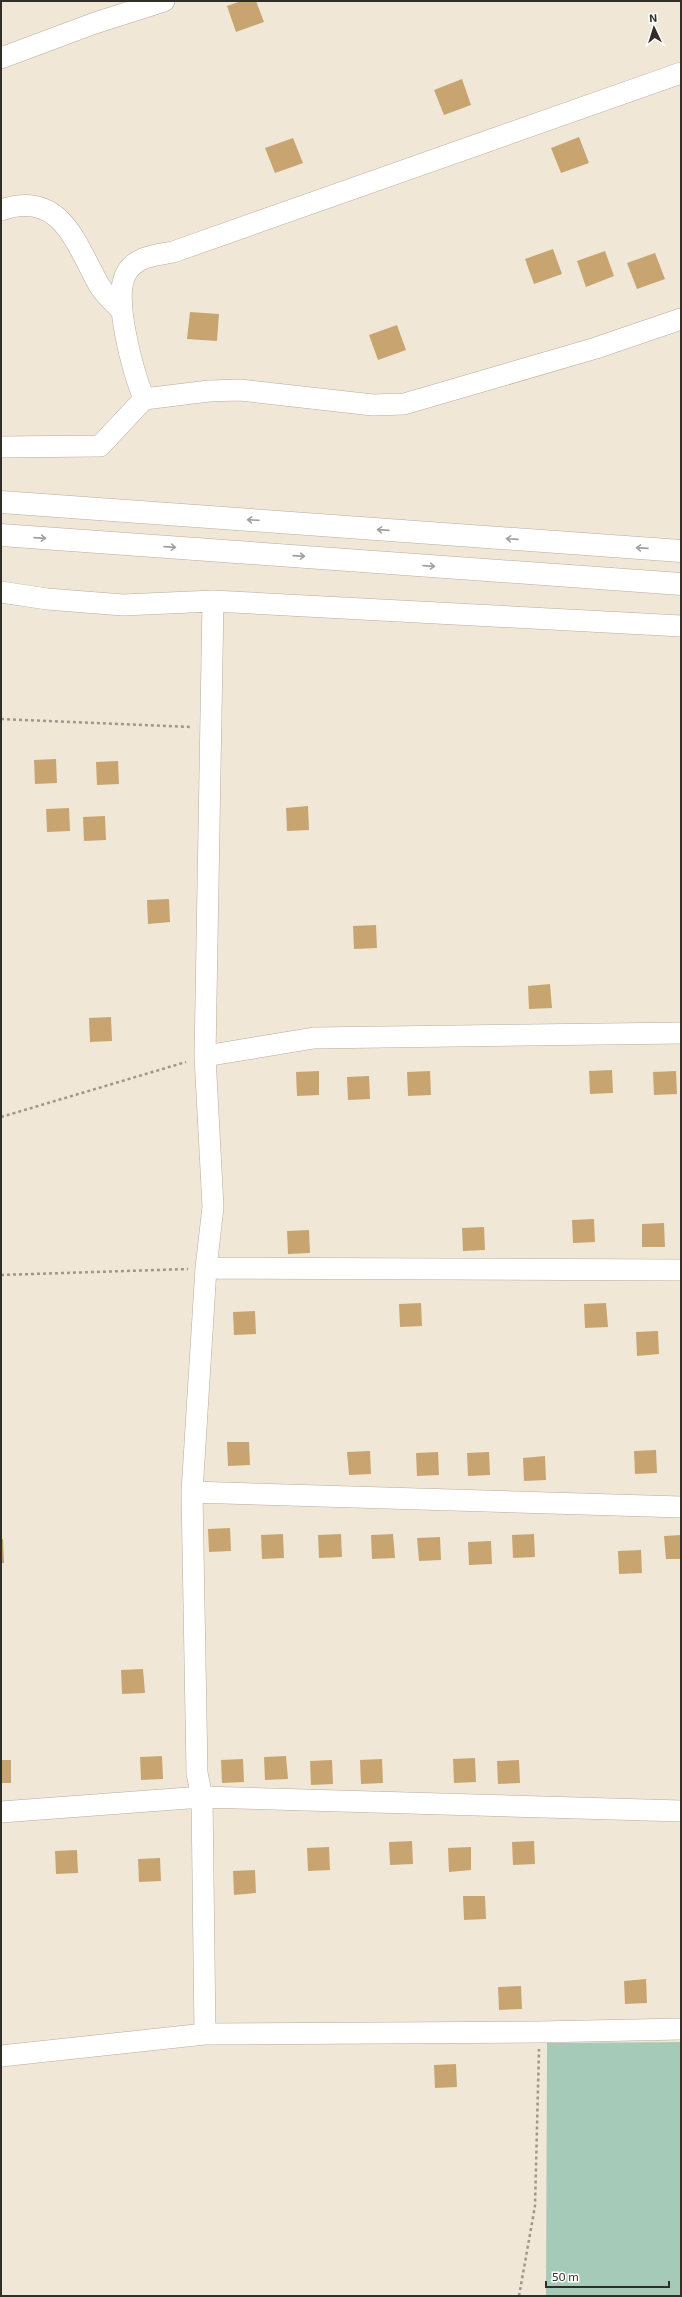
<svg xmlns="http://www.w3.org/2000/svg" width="682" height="2297" font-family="'Exo 2',sans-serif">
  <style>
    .green { fill: #a5cbb8 }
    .building { fill: #c8a570 }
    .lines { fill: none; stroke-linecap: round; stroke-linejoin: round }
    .minor-casing { stroke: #b6ac9d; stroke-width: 22 }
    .highway-casing { stroke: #b6ac9d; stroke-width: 23 }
    .path { stroke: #9f978c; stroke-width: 2.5; stroke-dasharray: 3 3; stroke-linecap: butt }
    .minor { stroke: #fff; stroke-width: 21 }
    .highway { stroke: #fff; stroke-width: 22 }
    .oneway { stroke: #a2a09e }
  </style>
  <rect width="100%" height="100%" fill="#f1e7d7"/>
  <!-- green -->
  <path class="green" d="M681,2042v254h-135l1,-253z"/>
  <!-- building -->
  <path class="building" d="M241,1h15l8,21 -28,10 -9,-26z
    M462,79l9,26 -27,10 -10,-25z
    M579,137l10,26 -28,10 -10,-25z
    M293,138l10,25 -28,10 -10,-25z
    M553,249l9,25 -28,10 -9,-25z
    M605,251l9,25 -28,11 -9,-26z
    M655,253l10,26 -28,10 -10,-26z
    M190,312l29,2 -2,27 -30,-2z
    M397,325l9,25 -28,10 -9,-25z
    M56,759l1,24 -22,1 -1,-24z
    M118,761l1,23 -22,1 -1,-23z
    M308,806l1,24 -22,1 -1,-23z
    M69,808l1,23 -23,1 -1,-23z
    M105,816l1,24 -22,1 -1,-24z
    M169,899l1,23 -22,2 -1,-24z
    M376,925l1,23 -23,1 -1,-23z
    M550,984l2,24 -23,1 -1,-23z
    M111,1017l1,24 -22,1 -1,-24z
    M612,1070l1,23 -23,1 -1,-23z
    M319,1071v24l-22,1 -1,-24z
    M430,1071l1,24 -23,1 -1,-24z
    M676,1071l1,23 -23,1 -1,-23z
    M369,1076l1,23 -22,1 -1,-23z
    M594,1219l1,23 -22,1 -1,-23z
    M664,1223l1,24h-23v-23z
    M484,1227l1,23 -22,1 -1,-23z
    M309,1230l1,23 -22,1 -1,-23z
    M421,1303l1,23 -22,1 -1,-23z
    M606,1303l2,24 -23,1 -1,-24z
    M255,1311l1,23 -22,1 -1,-23z
    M658,1331l1,23 -22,2 -1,-24z
    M227,1442h22l1,23 -22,1z
    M656,1450l1,23 -22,1 -1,-23z
    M370,1451l1,23 -22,1 -2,-23z
    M438,1452l1,23 -22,1 -1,-23z
    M489,1452l1,23 -22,1 -1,-23z
    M545,1456l1,24 -22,1 -1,-23z
    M230,1528l1,23 -22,1 -1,-23z
    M283,1534l1,24 -22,1 -1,-24z
    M341,1534l1,23 -23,1 -1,-23z
    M393,1534l2,24 -23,1 -1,-24z
    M534,1534l1,23 -22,1 -1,-23z
    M681,1535v24h-15l-2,-23z
    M440,1537l1,23 -22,1 -2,-23z
    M1,1539h2l1,24h-3z
    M491,1541l1,23 -23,1 -1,-23z
    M641,1550l1,23 -23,1 -1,-23z
    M143,1669l2,24 -23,1 -1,-24z
    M162,1756l1,23 -22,1 -1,-23z
    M286,1756l2,23 -23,1 -1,-23z
    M475,1758l1,24 -22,1 -1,-24z
    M243,1759l1,23 -22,1 -1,-23z
    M382,1759l1,24 -22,1 -1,-24z
    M1,1760h10v23h-10z
    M332,1760l1,24 -22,1 -1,-24z
    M519,1760l1,23 -22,1 -1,-23z
    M412,1841l1,23 -23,1 -1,-23z
    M534,1841l1,23 -22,1 -1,-23z
    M329,1847l1,23 -22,1 -1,-23z
    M471,1847v23l-22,2 -1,-24z
    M77,1850l1,23 -22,1 -1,-23z
    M160,1858l1,23 -22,1 -1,-23z
    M255,1870l1,23 -22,2 -1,-24z
    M463,1896h22l1,23 -22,1z
    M646,1979l1,24 -22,1 -1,-23z
    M521,1986l1,23 -23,1 -1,-23z
    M456,2064l1,23 -22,1 -1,-23z"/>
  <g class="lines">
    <!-- minor casing -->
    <g class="minor-casing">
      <path id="minor" d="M1,58l94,-35 69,-22
        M1,210c60,-21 75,34 98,75 5,9 15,17 22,25
        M144,399c-10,-25 -33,-103 -17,-127 10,-16 29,-17 46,-20l508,-179
        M1,447l99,-1 44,-47 65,-8 31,-1 133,15 31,-1 192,-56 85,-29
        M1,592l46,7 76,6 90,-4 468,25
        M205,1056l109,-18 367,-5
        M206,1268l475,2
        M192,1492l489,15
        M1,1812l201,-15 479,14
        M205,2034l-3,-237 -5,-24 -5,-281 14,-224 7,-61 -8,-151 8,-455
        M1,2056l204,-22 334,-2 142,-3"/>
    </g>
    <!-- highway casing -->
    <g class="highway-casing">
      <path id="highway" d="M1,502l680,49
        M1,535l680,49"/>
    </g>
    <!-- path -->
    <path class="path" d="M1,719l191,8
      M1,1117l185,-55
      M1,1275l187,-6
      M519,2296l16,-90 4,-157"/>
    <!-- minor -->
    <use href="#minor" class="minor"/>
    <!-- highway -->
    <use href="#highway" class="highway"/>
  </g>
  <!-- one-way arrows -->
  <defs><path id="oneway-shaft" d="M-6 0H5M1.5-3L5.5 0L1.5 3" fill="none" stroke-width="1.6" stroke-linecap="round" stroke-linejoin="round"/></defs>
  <g class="oneway">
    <use href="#oneway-shaft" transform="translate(253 520) rotate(-176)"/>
    <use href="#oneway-shaft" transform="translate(383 530) rotate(-176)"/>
    <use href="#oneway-shaft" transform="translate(40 538) rotate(4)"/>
    <use href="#oneway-shaft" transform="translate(512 539) rotate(-176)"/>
    <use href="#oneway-shaft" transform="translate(170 547) rotate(4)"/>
    <use href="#oneway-shaft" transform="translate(642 548) rotate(-176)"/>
    <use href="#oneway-shaft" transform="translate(299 556) rotate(4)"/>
    <use href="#oneway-shaft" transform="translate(429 566) rotate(4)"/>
  </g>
  <!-- border -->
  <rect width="682" height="2297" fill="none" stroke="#312d27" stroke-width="4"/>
  <!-- north arrow -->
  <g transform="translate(654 28) rotate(356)" stroke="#ffffff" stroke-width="3" paint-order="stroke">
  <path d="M0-3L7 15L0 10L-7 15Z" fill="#312d27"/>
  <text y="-6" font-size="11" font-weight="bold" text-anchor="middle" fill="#312d27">N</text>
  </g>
  <!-- scale -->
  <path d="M546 2281v6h123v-6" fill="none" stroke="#312d27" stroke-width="2"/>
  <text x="552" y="2281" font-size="12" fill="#312d27" stroke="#ffffff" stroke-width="3" paint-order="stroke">50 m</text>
</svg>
